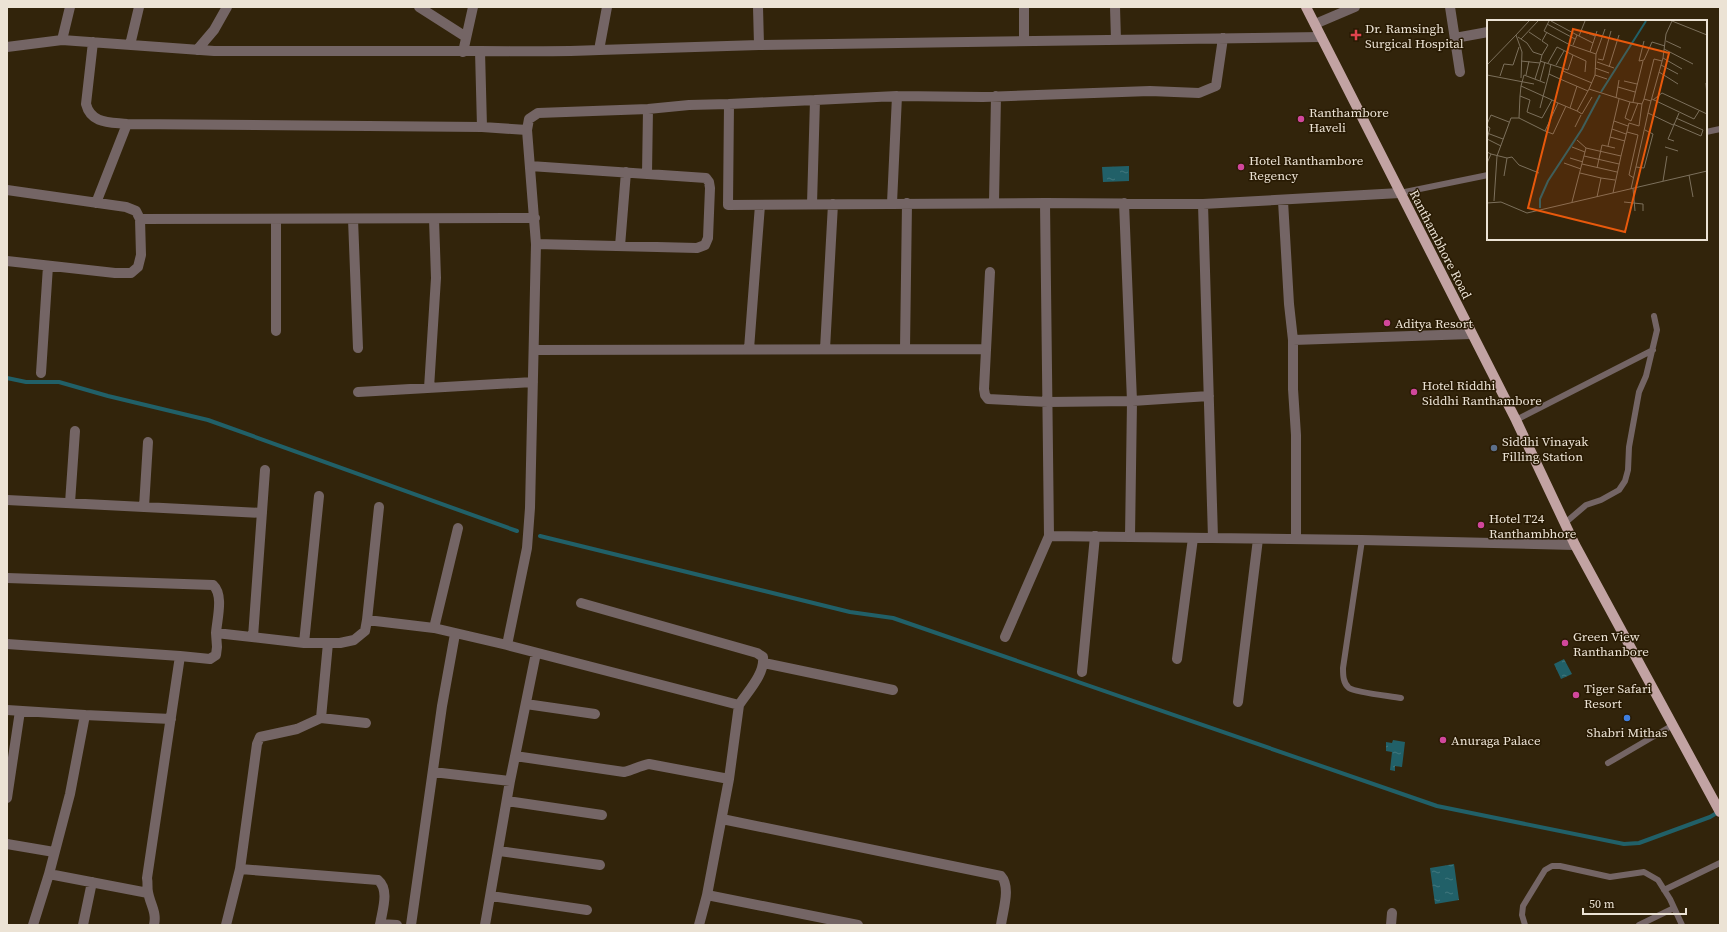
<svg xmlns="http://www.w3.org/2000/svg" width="1727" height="932" font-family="'Source Serif 4',serif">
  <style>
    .water { fill: url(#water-ripples) }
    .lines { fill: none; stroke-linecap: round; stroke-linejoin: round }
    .stream { stroke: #216068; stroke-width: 4 }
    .service { stroke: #746565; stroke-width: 6 }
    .minor { stroke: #746565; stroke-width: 10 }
    .primary { stroke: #c2a3a3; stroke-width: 10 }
    .health-dot { fill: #e0444e; stroke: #281a03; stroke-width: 1.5 }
    .hotel-dot { fill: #d1479c; stroke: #281a03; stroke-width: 1.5 }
    .service-dot { fill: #5c6f8a; stroke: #281a03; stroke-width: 1.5 }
    .shop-dot { fill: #3f7fe0; stroke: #281a03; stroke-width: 1.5 }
    .labels { text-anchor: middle; stroke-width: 3; stroke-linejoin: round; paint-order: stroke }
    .poi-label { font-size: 13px; fill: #ece3d5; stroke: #281a03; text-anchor: start }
    .street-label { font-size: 13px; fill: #ece3d5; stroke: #281a03 }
    .inset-river { fill: none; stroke: #216068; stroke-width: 2 }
    .inset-road { fill: none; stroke: #7c705c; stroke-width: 1 }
    .view { fill: #e8590c; fill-opacity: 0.15; stroke: #e8590c; stroke-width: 2 }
    .inset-edge { fill: none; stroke: #ece3d5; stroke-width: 2 }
  </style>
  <defs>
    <pattern id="water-ripples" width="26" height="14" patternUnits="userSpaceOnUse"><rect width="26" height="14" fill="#216068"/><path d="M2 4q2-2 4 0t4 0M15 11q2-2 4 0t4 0" fill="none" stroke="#41777d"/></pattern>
  </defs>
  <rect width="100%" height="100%" fill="#32240b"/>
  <!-- water -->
  <path class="water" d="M1129,166v15l-26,1 -1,-15z
    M1564,659l8,15 -11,5 -7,-15z
    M1393,740l12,2 -3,25 -7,-1v5l-5,-1 2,-18 -6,-1v-9l6,1z
    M1454,864l5,36 -24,4 -5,-36z"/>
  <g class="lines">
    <!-- stream -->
    <path class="stream" d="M7,378l19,4h33l49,14 100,24 309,111
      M540,536l310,76 43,6 544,188 187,38 15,-1 71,-26 10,-6"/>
    <!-- service -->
    <path class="service" d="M1706,132l14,-3
      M1400,193l88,-18
      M1516,420l137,-70
      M1565,523l21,-18 15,-5 18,-10 6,-9 3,-11 1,-23 10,-55 7,-16 11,-46 -3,-14
      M1362,540l-19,128c0,7 0,15 6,20 8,5 42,8 52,10
      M1608,763l65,-38
      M1664,890l56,-27
      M1525,925l-3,-10 1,-9 22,-36 7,-4h8l50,11 34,-5 14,8 12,19 12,26
      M1639,925l35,-17"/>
    <!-- minor -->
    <path class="minor" d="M419,7l47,30
      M607,7l-8,43 160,-5 562,-8
      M758,7l1,38
      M1024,7v34
      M1115,7l1,33
      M1450,7l10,65
      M1315,24l40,-17
      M1455,38l33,-6
      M62,40l8,-33
      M93,42l-7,62c5,20 24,18 41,20l355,3
      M130,45l9,-38
      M7,47l55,-7 152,11h266
      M197,50l17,-20 13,-23
      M599,50c-40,2 -79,1 -119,1l2,76 45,3 9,114 -6,264 -3,40 -20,97 232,60 -10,74 -22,116 151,30
      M463,52l10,-45
      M729,104l86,-4
      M527,130l2,-11 9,-6 110,-4 41,-4 40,-1 -1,101 317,-2
      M530,166l176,12 3,4 1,6 -2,50 -3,7 -8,3 -161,-4
      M647,174l1,-65
      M7,190l119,17 10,4 4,8 1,36 -3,12 -7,6h-16l-108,-12
      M1400,193l-197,11 -158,-1 4,333 313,4 213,5
      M1283,201l6,103 4,36
      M994,202l2,-106
      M96,203l31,-79
      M892,203l5,-107
      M1124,203l8,198 -2,136
      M812,204l3,-104 82,-4 86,1 167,-6 49,2 17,-7 7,-48
      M1203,204l10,334
      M140,219l395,-1
      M353,219l5,129
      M276,220v111
      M620,246l6,-74
      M990,272l-6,117 1,6 3,4 60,3 84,-1 77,-5
      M749,349l11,-144
      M825,349l8,-145
      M905,349l2,-146
      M534,350l452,-1
      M41,373l7,-107
      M429,388l7,-110 -2,-59
      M358,392l175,-10
      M7,500l255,13
      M70,503l5,-72
      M144,507l4,-65
      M1296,539v-104l-3,-46v-49l178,-6
      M7,578l206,7c11,10 4,34 3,48
      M581,603l176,50 6,4c2,17 -15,34 -24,48
      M367,620l12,-113
      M434,628l24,-100
      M253,637l12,-167
      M1005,637l44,-101
      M304,643l15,-147
      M7,644l173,12
      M1177,659l16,-121
      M764,663l129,27
      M1082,672l13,-136
      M1238,702l20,-163
      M526,704l69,10
      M7,710l78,5
      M321,718l7,-75
      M515,756l109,16c9,-2 15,-6 25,-8l80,15
      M433,772l77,9
      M7,798l13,-87
      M507,801l95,14
      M722,819l279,57c10,11 2,34 0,49
      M7,844l47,8
      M499,851l101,14
      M240,869l17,-125 3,-7 37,-8 24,-11 45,5
      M49,874l21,-80 15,-79 86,4
      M491,896l96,14
      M380,924l17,1
      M33,925l16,-51 99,19
      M83,925l9,-43
      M154,925c3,-13 -4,-21 -6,-33 -1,-4 0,-9 -1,-14l33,-222 30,3 6,-4 1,-8 -1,-14 88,10h36l14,-3 11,-9 2,-11 67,8 73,17
      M226,925l14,-56 138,11c12,10 4,31 2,45
      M411,925l31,-219 13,-72
      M485,925l25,-144 26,-128
      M699,925l8,-30
      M1391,925l1,-12"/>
    <!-- primary -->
    <path class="primary" d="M1306,7l210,413 59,125 145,267"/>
  </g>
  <!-- markers -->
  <path class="health-dot" d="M1354 29h4v4h4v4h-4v4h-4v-4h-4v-4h4z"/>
  <g class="hotel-dot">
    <circle cx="1301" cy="119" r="4"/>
    <circle cx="1241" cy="167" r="4"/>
    <circle cx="1387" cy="323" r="4"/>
    <circle cx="1414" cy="392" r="4"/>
    <circle cx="1481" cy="525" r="4"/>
    <circle cx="1565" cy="643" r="4"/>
    <circle cx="1576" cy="695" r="4"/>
    <circle cx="1443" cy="740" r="4"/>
  </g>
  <circle class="service-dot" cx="1494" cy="448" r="4"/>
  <circle class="shop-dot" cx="1627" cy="718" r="4"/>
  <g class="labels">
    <!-- poi labels -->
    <g class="poi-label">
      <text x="1365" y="33">Dr. Ramsingh<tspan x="1365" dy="15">Surgical Hospital</tspan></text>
      <text x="1309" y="117">Ranthambore<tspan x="1309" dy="15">Haveli</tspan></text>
      <text x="1249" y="165">Hotel Ranthambore<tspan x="1249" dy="15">Regency</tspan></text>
      <text x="1395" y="328">Aditya Resort</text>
      <text x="1422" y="390">Hotel Riddhi<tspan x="1422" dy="15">Siddhi Ranthambore</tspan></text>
      <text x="1502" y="446">Siddhi Vinayak<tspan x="1502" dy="15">Filling Station</tspan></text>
      <text x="1489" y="523">Hotel T24<tspan x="1489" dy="15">Ranthambhore</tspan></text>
      <text x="1573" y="641">Green View<tspan x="1573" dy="15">Ranthanbore</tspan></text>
      <text x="1584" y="693">Tiger Safari<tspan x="1584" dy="15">Resort</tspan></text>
      <text x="1627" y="737" text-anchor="middle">Shabri Mithas</text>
      <text x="1451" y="745">Anuraga Palace</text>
    </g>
    <!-- street labels -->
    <g class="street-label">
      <text transform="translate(1441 244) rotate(63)" y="5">Ranthambhore Road</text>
    </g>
  </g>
  <!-- overview -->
  <g transform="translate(1487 20)">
    <rect width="220" height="220" fill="#32240b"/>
    <path class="inset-river" d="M114,72l45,-71M53,188v-9l8,-18 34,-52 18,-34"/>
    <path class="inset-road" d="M62,1l-5,10 26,14 26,9 -1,21 -6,14M64,1l26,14 -4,10M60,4l28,15M95,11l13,5M42,12l12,8M29,15l13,-14M90,15l16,8 -3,9M92,16l6,-15M31,17l9,6 6,9 9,3 -2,8M34,19l17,-18M157,21l-5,20 5,-1 8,-18 13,4M179,21l15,7M106,23l4,-12M177,29l29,15M109,34l9,-25M55,35l6,-10 -6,-4 5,-9M86,35l13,6 -1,11M176,38l19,11M111,39l5,1 8,-29M34,41l19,2 -5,16M53,41l28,9 5,-15 -16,-8 -9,16M110,42l17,6M64,44l-2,10 11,5M0,45l29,-30 6,17 -1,26M69,45l8,-14M174,45l17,9M122,47l10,-32M77,48l-4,11 28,12M108,48l14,5M76,51l29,12M172,52l19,12M0,55l47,9M39,55l3,-14M108,55l12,4M13,56l4,-12 9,1 6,-18M53,61l5,-19M137,61l13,3M219,63l1,13M34,66l3,-11 21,8M131,67l17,5M33,76l1,-10 31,14M129,78l3,-18M157,79l10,-40 8,2M165,79l42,20 5,-8M166,80l9,-7 45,21M164,81l12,-43 3,-24 6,-13 35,14M143,82l-5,16 6,3 7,-18M146,82l10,-41M53,88l9,-34M83,88l7,-22M90,91l5,3 10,-17M32,98l1,-22 10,4 -3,12 15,6 10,-18 6,3M127,101l14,5M0,104l4,-9 18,7M186,104l28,12 2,-6 -27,-12M0,106l3,2 -3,11M88,107l6,-12M125,109l14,5M58,111l8,3 13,-28M140,112l11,3 -9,40 5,3M0,113l16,6M123,117l15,4M0,119l14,7M90,120l9,8M187,121l-6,-2 11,-26M121,126l11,-47M85,127l13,5M178,127l13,4M0,132l4,2 -4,9M4,134l16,4 -3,18M97,136l35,8M134,136l8,-33 10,3 3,-22M20,138l5,-1 7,8 20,8M83,138l13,4M77,143l17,6M95,144l35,8M149,147l8,1 9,-34 -8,-4M110,148l5,-23 13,3M93,153l21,5 -4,19M202,155l4,22M114,158l14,2M176,161l4,-25M146,168l2,23M144,169l17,-76 25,12M7,181l3,-45 14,-38h8l26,13 13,-28 19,8 12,-22 41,13 12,2 2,-5 7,2 -3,12M85,182l14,-54 35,8 -8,37M137,182l19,2v7M0,183l14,-1 26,11 180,-42"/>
    <path class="view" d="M86,9l96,24 -44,179 -97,-24z"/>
    <rect width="220" height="220" class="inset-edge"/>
  </g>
  <!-- border -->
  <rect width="1727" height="932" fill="none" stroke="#ece3d5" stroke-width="16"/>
  <!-- scale -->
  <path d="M1583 908v6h103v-6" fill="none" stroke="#ece3d5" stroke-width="2"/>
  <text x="1589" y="908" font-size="12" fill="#ece3d5" stroke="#281a03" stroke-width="3" paint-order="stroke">50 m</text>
</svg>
